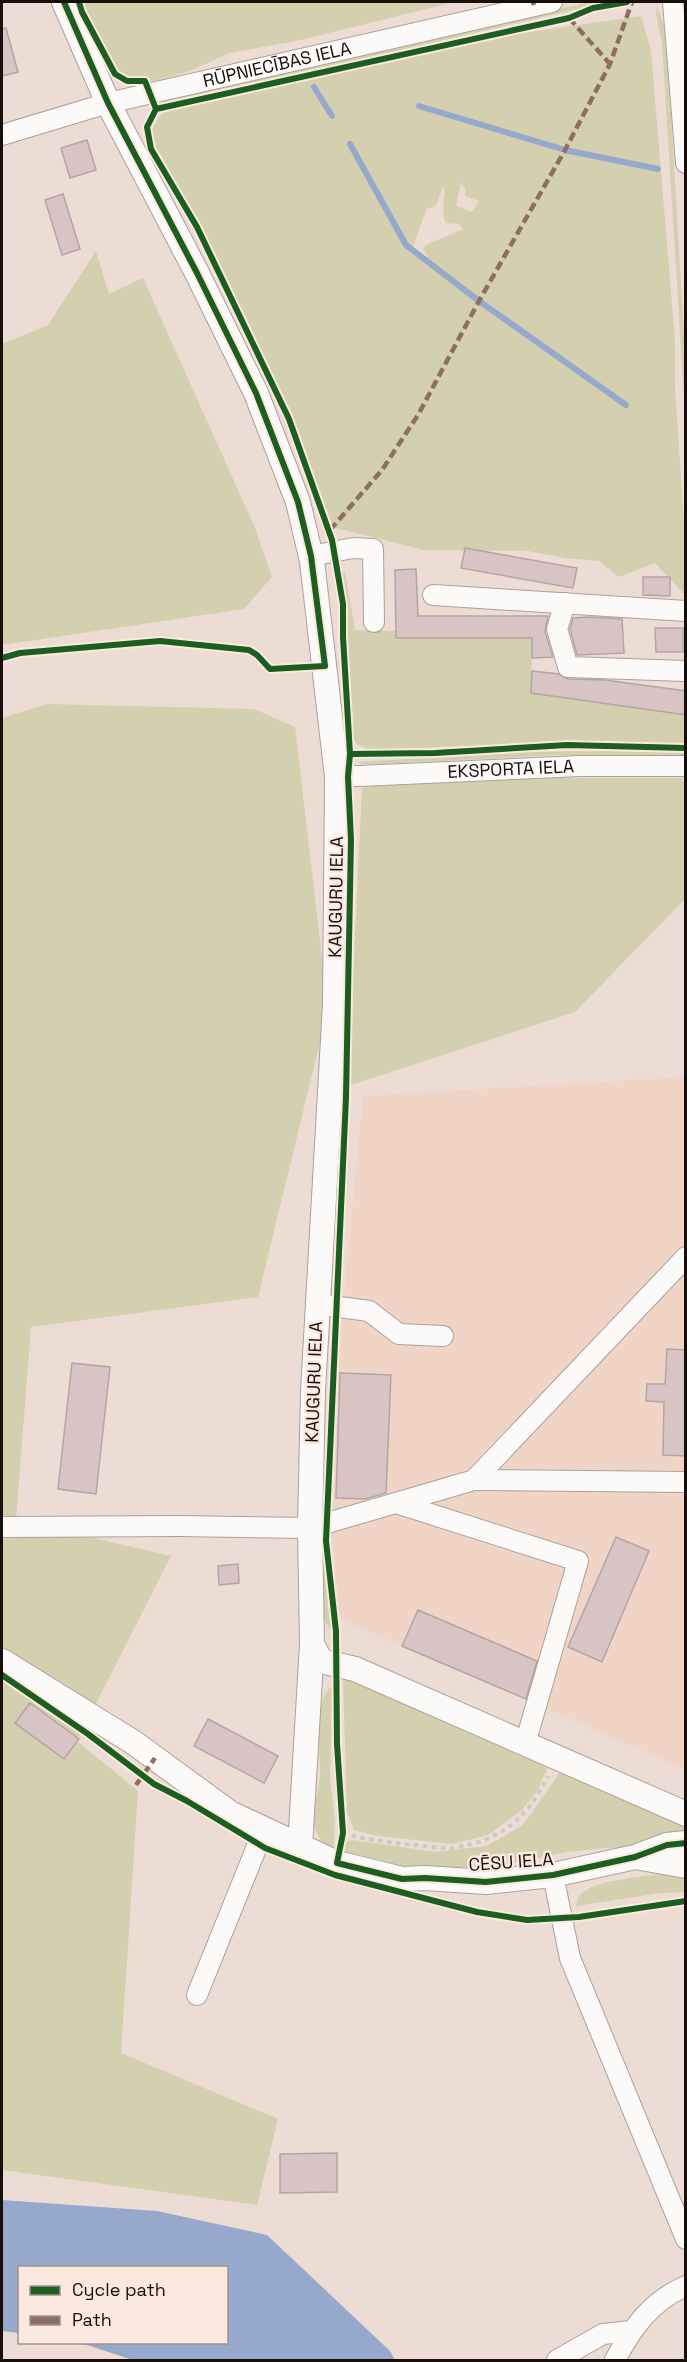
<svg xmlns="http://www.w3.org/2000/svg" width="687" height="2362" font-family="'Space Grotesk',sans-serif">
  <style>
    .built { fill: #f0d5c7 }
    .green { fill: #d4cfae; fill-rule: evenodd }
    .water { fill: #96a8cc }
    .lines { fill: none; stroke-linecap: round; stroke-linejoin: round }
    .stream { stroke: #96a8cc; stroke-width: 6 }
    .building { fill: #d9c4c5; stroke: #b2a5a4; stroke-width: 1.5 }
    .minor-casing { stroke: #aca09a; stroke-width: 22 }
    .major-casing { stroke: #aca09a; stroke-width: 26 }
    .path { stroke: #cdc9c7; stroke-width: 4; stroke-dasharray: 4.5 4.5; stroke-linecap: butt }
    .minor { stroke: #fcfaf9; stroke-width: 20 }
    .major { stroke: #fcfaf9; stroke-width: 24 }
    .quiet { stroke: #8d6e63; stroke-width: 4.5; stroke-dasharray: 9 4.5; stroke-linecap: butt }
    .cycleway-casing { stroke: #fbe9e0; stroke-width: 10 }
    .cycleway { stroke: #1b5e20; stroke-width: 6 }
    .labels { text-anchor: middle; stroke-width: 5; stroke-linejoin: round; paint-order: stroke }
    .street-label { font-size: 18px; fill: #190f0a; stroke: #fbe9e0 }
  </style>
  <rect width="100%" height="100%" fill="#ecdcd4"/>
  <!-- built -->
  <path class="built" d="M685,1077v692l-343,-149 -12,-33 8,-227 25,-264z"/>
  <!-- green -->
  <path class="green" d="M79,2h375l-153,38 -71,13 -43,19 -42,11 -30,-8z
    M590,2h18l-224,52 -221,49 -2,-3z
    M657,6l9,25 19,321v60l-23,-370 -6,-28z
    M641,16l10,35 24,289v45l10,158v52l-30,-32 -36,14 -20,-16 -34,-3 -37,-7 -104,-1 -96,-24 -118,-281 -61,-111 18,-30 70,-8 229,-55zM461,182l4,7v7l14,5 -7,11 -16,-6zM444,185c2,13 -4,26 2,38l13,1 4,5 -37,16 -3,4 5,8 -2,5 -14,-13 15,-41 8,-1z
    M96,251l13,43 34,-16 112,250 17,49 -28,32 -242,36v-301l46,-19z
    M345,572l10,58 41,1 11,7h125l-1,55 154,22v29h-168l-147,6 -12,-5 -5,-6c-3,-55 -3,-111 -12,-166z
    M47,704l207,5 41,18 33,282 -70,288 -227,30 -15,193 155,36 -94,185 61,50 -17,262 157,66 -21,86 -255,-35v-1452z
    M607,751l77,2 -1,4 -123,-2 -181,9h-16l-6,-2 168,-10z
    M534,778h147l5,7 -1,114 -110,113 -227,74 14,-298 15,-3z
    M322,1540l10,92 -11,-17z
    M354,1677l196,85 -12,28 -16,20 -34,25 -36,9 -74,-8 -24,-6 -7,-18 -4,-133z
    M332,1686l-2,94 5,42 -2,32c-10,-10 -19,-21 -20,-36 0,-14 6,-28 7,-42 1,-24 -8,-74 12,-90z
    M563,1768l122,54v16l-38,8 -41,2 -39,4 -69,15h-112l-44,-12 4,-13 7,-2 84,12 50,-6 36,-21z
    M669,1873l16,1v18l-24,1 -85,13c1,-3 1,-6 3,-9 11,-18 70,-21 90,-24z"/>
  <!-- water -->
  <path class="water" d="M2,2200l155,11 110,24 123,116 5,9h-262l-52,-17 145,-1v-74h-206l-1,65 -17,-2z"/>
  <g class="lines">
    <!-- stream -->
    <path class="stream" d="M314,87l18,29
      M419,106l146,44 93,19
      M350,144l56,101 73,56 147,104"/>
  </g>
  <!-- building -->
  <path class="building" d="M6,28l12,44 -16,4v-47z
    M87,140l9,30 -26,8 -9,-30z
    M63,194l17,55 -18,6 -17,-55z
    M465,548l112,20 -4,20 -112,-20z
    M416,569l2,47h130l-3,16 8,25 -21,1v-20h-136l-1,-68z
    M643,577h27v19l-27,-1z
    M590,617l32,2 2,34 -47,2 -7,-26 3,-11z
    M655,628h28v24h-27z
    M532,671l27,3 9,5 37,1 81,11v24l-155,-22z
    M667,1349l19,1v106l-23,-1 1,-53 -18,-1 1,-17h18z
    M72,1363l38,4 -14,127 -38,-5z
    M340,1373l51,2 -5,118 -21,6 -29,-1z
    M616,1537l33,14 -47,111 -34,-15z
    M238,1564l1,19 -20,2 -1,-19z
    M418,1610l119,51 -11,38 -124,-53z
    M30,1703l49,36 -15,20 -49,-36z
    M208,1719l70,37 -14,27 -70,-37z
    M337,2153v39l-57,1v-39z"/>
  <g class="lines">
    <!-- minor casing -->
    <g class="minor-casing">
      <g id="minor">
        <path d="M673,2l13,161"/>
        <path id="s1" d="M2,135l106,-32 444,-101"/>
        <path d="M311,556l42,-8 20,1 1,73"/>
        <path d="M433,595l253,16"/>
        <path d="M565,603l-8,26 11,38 118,4"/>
        <path id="s2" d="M337,777l243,-11h106"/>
        <path d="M317,1304l52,7 30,23 44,2"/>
        <path d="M474,1480l212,2"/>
        <path d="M396,1503l182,58 -53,183"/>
        <path d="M2,1527l177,-1 131,2 164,-48 212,-223"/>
        <path d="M553,1875l17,83 116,281"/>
        <path d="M197,1995l67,-166"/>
        <path d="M557,2360l46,-26 28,-3"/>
        <path d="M615,2360c17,-32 36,-59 71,-74"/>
      </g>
    </g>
    <!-- major casing -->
    <g class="major-casing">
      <path id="major" d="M64,2l44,101 89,170 59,120 42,109 14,59 25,216 -2,227 -22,387 -3,137 2,116 -12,203
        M312,1644l9,17 34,8 331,145
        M2,1661l131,81 97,71 107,50 65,16 23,-1 61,4 67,-7 82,-18 32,-12 19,-2
        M635,1857l51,9"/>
    </g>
    <!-- path -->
    <path class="path" d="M270,669l33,-2
      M343,1833c24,7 48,10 73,12 12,1 25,4 37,3 47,-7 75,-30 95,-72"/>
    <!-- minor -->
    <use href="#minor" class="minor"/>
    <!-- major -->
    <use href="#major" class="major"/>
    <!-- quiet -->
    <path class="quiet" d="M533,2l1,3
      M569,18l41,46
      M330,530l52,-60 36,-55 61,-114 86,-151 45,-86 22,-62
      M136,1785l19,-27"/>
    <!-- cycleway casing -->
    <g class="cycleway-casing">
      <path id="cycleway" d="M79,2l3,10 33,62 12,7h18l11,28 -9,18 4,22 46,78 92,192 43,121 11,64v33l7,117 -2,23 3,63 -5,257 -20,444 10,90 1,113 6,89 -6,30 65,16 23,-1 61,4 67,-7 82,-18 32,-12 19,-2
        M156,109l413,-91 24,-10 34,-6
        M2,658l18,-5 140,-12 89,9 8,5 13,14 55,-3 -14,-110 -13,-54 -42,-109 -59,-120 -89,-170 -44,-101
        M350,754l85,-1 132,-8 119,3
        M2,1675l86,59 66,50 33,17 78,47 70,27 142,37 50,8 52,-3 107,-16"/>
    </g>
    <!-- cycleway -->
    <use href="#cycleway" class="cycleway"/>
  </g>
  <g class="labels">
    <!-- street labels -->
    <g class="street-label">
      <text dy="6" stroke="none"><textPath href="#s1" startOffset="284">RŪPNIECĪBAS IELA</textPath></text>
      <text dy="6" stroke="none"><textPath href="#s2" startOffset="174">EKSPORTA IELA</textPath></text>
      <text transform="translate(336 897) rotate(-89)" y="6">KAUGURU IELA</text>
      <text transform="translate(314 1382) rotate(-88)" y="6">KAUGURU IELA</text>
      <text transform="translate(511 1862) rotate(-4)" y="6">CĒSU IELA</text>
    </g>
  </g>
  <!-- border -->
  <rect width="687" height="2362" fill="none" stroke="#190f0a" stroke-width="6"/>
  <!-- legend -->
  <rect x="18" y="2266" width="210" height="78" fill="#fbe9e0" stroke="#a1928a" stroke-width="1.5"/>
  <rect x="30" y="2286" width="30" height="9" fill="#1b5e20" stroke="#a1928a" stroke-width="1.5"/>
  <text x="72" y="2296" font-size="18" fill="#190f0a">Cycle path</text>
  <rect x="30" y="2316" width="30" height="9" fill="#8d6e63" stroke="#a1928a" stroke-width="1.5"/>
  <text x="72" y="2326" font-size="18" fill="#190f0a">Path</text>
</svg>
